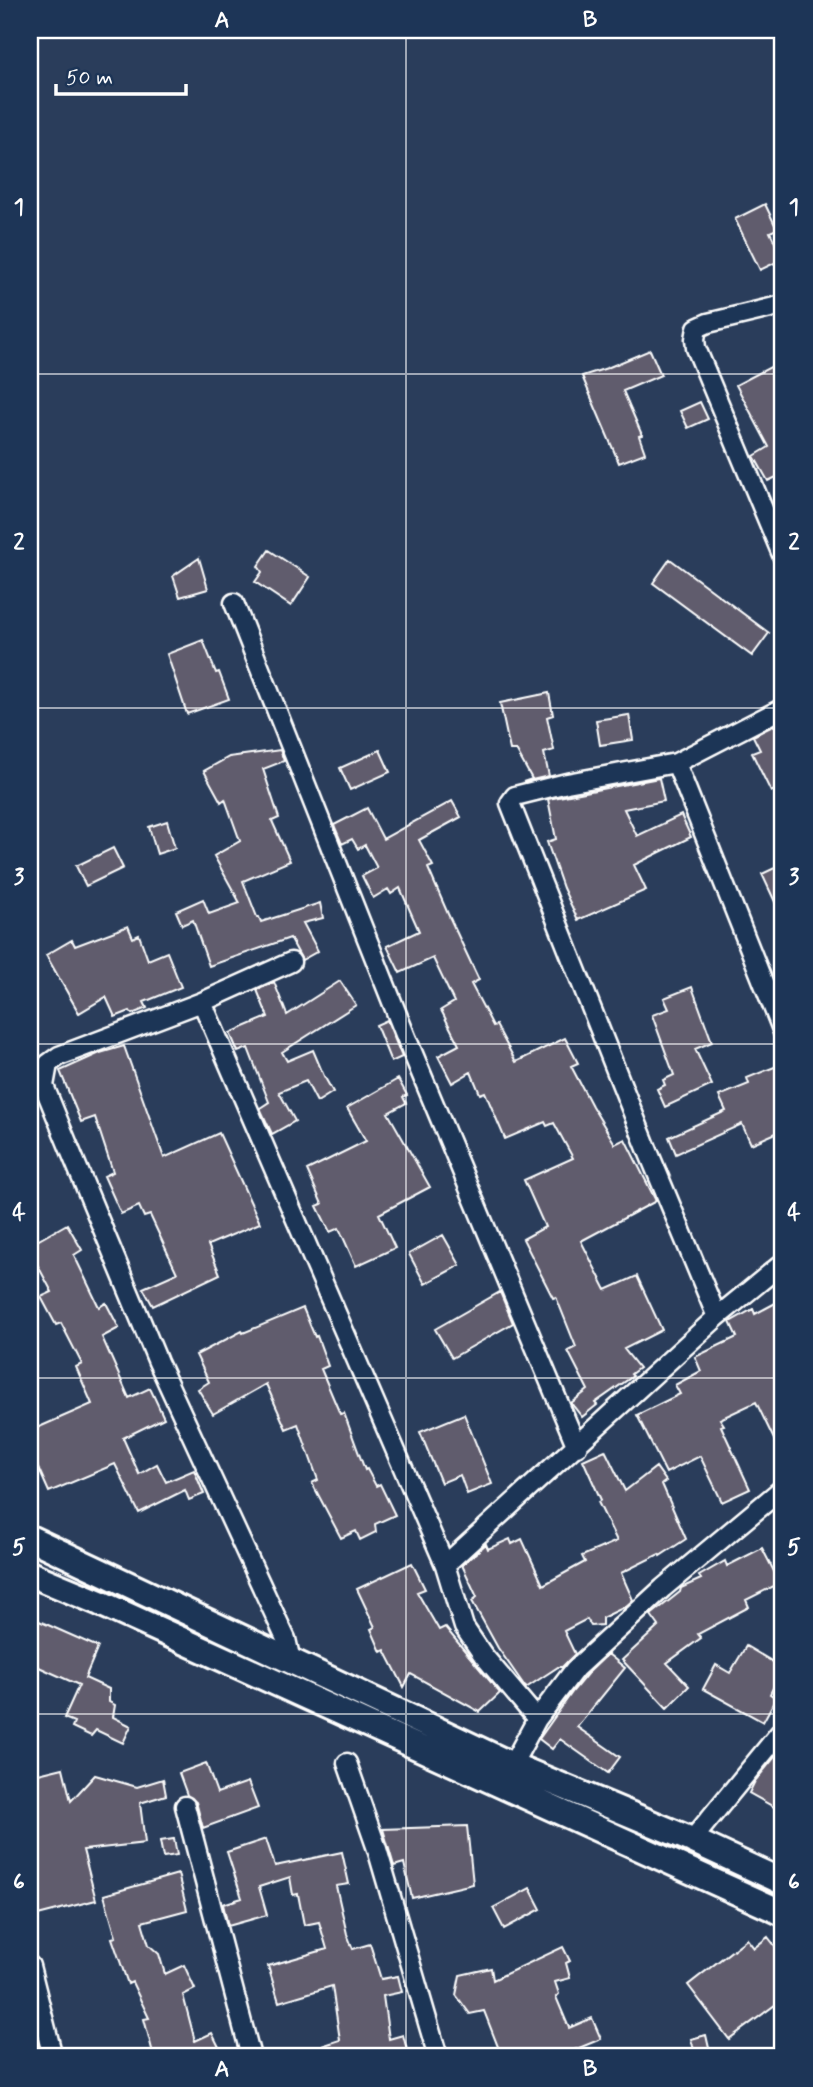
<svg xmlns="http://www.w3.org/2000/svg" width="813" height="2087" font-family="Mynerve,sans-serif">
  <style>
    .building { fill: #605c6d; stroke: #fff; stroke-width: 2 }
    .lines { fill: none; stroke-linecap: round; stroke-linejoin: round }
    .minor-casing { stroke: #fff; stroke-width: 23 }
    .secondary-casing { stroke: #fff; stroke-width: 30 }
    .minor { stroke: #1d3557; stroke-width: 18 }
    .secondary { stroke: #1d3557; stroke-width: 24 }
    .grid { fill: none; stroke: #fff; stroke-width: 2; stroke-opacity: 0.55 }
    .neatline { fill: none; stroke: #fff; stroke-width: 2.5 }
    .grid-label { font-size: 23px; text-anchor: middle; font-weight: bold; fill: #fff }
  </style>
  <rect width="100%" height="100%" fill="#2a3d5b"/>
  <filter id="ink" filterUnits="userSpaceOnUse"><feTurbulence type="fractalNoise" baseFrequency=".0143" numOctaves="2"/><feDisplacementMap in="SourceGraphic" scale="14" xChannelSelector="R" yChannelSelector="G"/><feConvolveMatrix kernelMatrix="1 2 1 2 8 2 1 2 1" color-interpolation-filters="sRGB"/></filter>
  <g filter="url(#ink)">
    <!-- building -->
    <path class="building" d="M765,204l12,25 -7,3 13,27 -23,11 -25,-51z
      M650,350l11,25 -38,16 19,44 -3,1 6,17 -26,10 -37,-87 25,-8z
      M778,363l5,10v101l-15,7 -14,-25 15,-9 -33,-62z
      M700,402l8,17 -20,9 -8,-17z
      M269,550l41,27 -19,29 -36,-24 7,-10 -4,-6z
      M199,558l9,31 -28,8 -7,-21z
      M670,559l99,74 -17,23 -99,-73z
      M203,640l13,33 3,-1 10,27 -42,15 -20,-60z
      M549,693l4,22 -6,2 7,33 -10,3 5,23 -26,6 9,-3 -16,-29h-6l-10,-47z
      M629,715l4,25 -33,5 -4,-25z
      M783,721v65l-12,6 -19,-39 8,-3 -7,-14z
      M280,750l4,11 -21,8 16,49 -7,3 18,40 -47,20 14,36h2l2,5 59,-19 3,15 -20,5 15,28 -16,9 -12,-22 -81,28 -16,-46 -11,5 -6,-14 27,-12 6,15 31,-11 -26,-47 26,-15 -15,-42 -4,3 -17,-31 25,-14z
      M380,750l10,22 -40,18 -10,-22z
      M659,778l5,23 -40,8 13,27 44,-21 10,22 -57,28 12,25 -68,30 -15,-32 -16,-46 9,-3 -8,-40z
      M452,801l9,16 -42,23 14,26 -5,2 20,46 31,66 -8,4 22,42 3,-1 20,37 49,-24 13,25 -7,3 21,40 23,38 10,-5 31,62 -75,40 25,49 31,-14 25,54 -38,19 15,19 -8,6 2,2 -38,27 2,2 -15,12 -11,-14 17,-13 -20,-39 8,-4 -20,-50 -3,1 -30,-59 22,-12 -21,-47 49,-22 -19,-35 -7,3 -2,-4 -40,17 -20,-47 -5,2 -9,-22 -19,11 -14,-27 21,-11 -18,-35 13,-8 -21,-44 -33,15 -13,-27 32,-15 -19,-43 -9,6 -3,-5 -15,9 -11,-22 15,-8 -12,-23 -7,4 -6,-10 -10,5 -8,-19 33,-17 16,31z
      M167,821l8,27 -18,6 -8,-27z
      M113,848l10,20 -37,18 -10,-20z
      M783,864v55l-21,-45z
      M128,926l5,12 6,-3 9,25 19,-8 14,35 -37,15 3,6 -15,6 -2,-3 -15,6 -9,-20 -27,16 -33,-58 26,-15 3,6z
      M340,981l16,24 -74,47 5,9 26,-11 11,26 9,16 -16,10 -11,-21 -27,11 16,29 -23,13 -12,-26 9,-6 -21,-54 -10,4 -8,-19 38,-16 -11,-27 17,-8 13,33z
      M692,987l20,55 -17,7 17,36 -47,22 -8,-18 8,-4 -2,-5 11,-5 -22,-60 17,-6 -5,-11z
      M387,1020l15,37 -11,5 -15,-37z
      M124,1046l40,112 55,-25 41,90 -52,22 12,29 -67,32 -10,-18 34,-15 -27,-58 -6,2 -5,-11 -18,8 -17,-38 9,-4 -18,-55 -14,5 -21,-51 40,-18z
      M777,1066l6,14v50l-32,14 -9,-20 -66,30 -7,-17 57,-26 -7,-15 30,-12 -2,-6z
      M398,1079l9,16 -4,2 3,6 -18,10 42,74 -51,27 16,34 -39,18 -17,-38 -9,4 -13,-26 5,-2 -15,-34 59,-29 -19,-33z
      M67,1224l15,26 -8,5 25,52 7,-4 13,25 -17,9 27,61 21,-10 14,30 -41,20 16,36 18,-10 9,18 28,-12 10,24 -15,6 -4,-10 -46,23 -24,-49 -66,28 -16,-36 -3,1v-26l62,-27 -16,-37 6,-3 -21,-41 -5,2 -15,-28 11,-5 -22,-41v-6z
      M443,1235l17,30 -35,19 -16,-30z
      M500,1292l13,31 -61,35 -17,-29z
      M783,1299v159l-27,-56 -36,17 4,6 -3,1 29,63 -28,13 -22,-46 -34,17 -29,-58 43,-21 -5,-9 26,-14 -6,-14 42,-20 -7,-15 23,-13 2,5z
      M303,1308l12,29 2,-1 11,30 -7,3 19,45 4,-1 21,57 2,-1 9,17 4,-2 15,31 -20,9 1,8 -16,8 -4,-9 -15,7 -29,-55 6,-3 -20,-56 -12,5 -20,-45 -53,30 -15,-25 11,-7 -13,-27 46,-24 1,2z
      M464,1414l28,70 -25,10 -7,-19 -19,8 -21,-51z
      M605,1450l20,41 31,-24 10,14 -4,3 24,55 -26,17 -1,-2 -38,19 12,27 -8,7 -23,11v7l-11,1 -4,-7 -23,12 11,23 -13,13h-4l-32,21 -28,-40 -26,-47 5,-4 -15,-32 24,-21 2,5 22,-10 2,5 10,-5 21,46 42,-23 -3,-6 35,-15 -19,-39 3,-2 -18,-40z
      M762,1548l18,35 -34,17 3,7 -51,27 3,4 -34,25 22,23 -22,22 -45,-48 37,-34 -8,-11 29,-23 1,-4 20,-9 -2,-3 26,-15 2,5z
      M412,1563l13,26 -8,3 22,38 6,-3 55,66 -20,19 -69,-38 -7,13 -19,-37 -4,2 -10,-23 4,-2 -18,-38z
      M30,1617l68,30 -13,31 24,11v13l6,3 -2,12 18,9 -8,17 -27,-13 -5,6 -19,-9 2,-5 -10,-4 15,-33 -49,-22z
      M746,1646l37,22 -13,26 6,4 -13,24 -60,-33 13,-24 14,8z
      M608,1654l17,14 -48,59 43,30 -12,16 -48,-34 -8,10 -13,-10 34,-48 14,-17z
      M783,1747v65l-34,-19 6,-12z
      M206,1763l11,30 31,-11 10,26 -55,20 -7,-26 -9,-7 -8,-22z
      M63,1768l8,33 24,-26 42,12 26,-8 3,16 -26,8 5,40 -62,7 13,50 -62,16 -4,-18v-122z
      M467,1826l6,58 -61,14 -8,-35 -10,3 -11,-37z
      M174,1839l3,16 -14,2 -3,-16z
      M266,1839l9,27 67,-14 7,32 -13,2 11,48 6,15 17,-5 11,35 17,-3 4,16 -19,4 6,43 14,-4 6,22h-114l-1,-2 46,-15 -8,-54 -53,16 -11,-36 59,-17 -8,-27 -15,3 -6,-31 -5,1 -3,-18 -31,10 8,28 -39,11 -5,-22 19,-6 -15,-46z
      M178,1874l9,36 -45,12 7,23 10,9 6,20 19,-9 11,24 -12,6 12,46 17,-8 12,24h-70l-10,-38 5,-1 -17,-36 -4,2 -16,-46 4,-1 -12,-42z
      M530,1888l11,21 -37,20 -11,-21z
      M768,1937l15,19v61l-8,-12 -46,34 -41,-54 59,-46 7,9z
      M563,1947l7,14 -4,2 4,15 -15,4 4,12 -3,3 13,31 23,-10 9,21 -44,18h-55l-18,-46 -14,3 -14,-19 4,-20 31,-7 2,12z
      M706,2035l5,22h-15l-5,-18z"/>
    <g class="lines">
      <!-- minor casing -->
      <g class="minor-casing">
        <path id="minor" d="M783,305l-75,18 -11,5 -2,11 1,9 87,209
          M234,603l172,434 171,410
          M676,763l107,269
          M202,1002l243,563 19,62 19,28 54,64
          M717,1317l-69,-166 -138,-348 5,-7 52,-13 109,-20 107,-55
          M445,1565l272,-248 66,-54
          M291,1661l-5,-22 -128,-277 -85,-205 -29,-71 4,-22 11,-8 143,-54 89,-40
          M347,1763l30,86 61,208
          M512,1765l25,-46 38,-50 88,-81 120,-100
          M185,1806l66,251
          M692,1840l91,-111
          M30,1966l23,91
          M779,2057l4,-1"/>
      </g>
      <!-- secondary casing -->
      <g class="secondary-casing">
        <path id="secondary" d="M30,1538l482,227 180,75 91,42
          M30,1574l70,29 683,310"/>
      </g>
      <!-- minor -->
      <use href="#minor" class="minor"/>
      <!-- secondary -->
      <use href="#secondary" class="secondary"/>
    </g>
  </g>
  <!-- grid -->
  <path class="grid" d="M406,30v2027M30,374h753M30,708h753M30,1044h753M30,1378h753M30,1714h753"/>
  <!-- margin -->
  <rect width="813" height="2087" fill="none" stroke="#1d3557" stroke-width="77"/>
  <!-- scale -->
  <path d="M56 84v10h130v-10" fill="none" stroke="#ffffff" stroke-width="3.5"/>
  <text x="66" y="84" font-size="21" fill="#ffffff" stroke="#1d3557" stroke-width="5" paint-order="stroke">50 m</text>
  <rect x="38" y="38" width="736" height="2010" class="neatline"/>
  <g class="grid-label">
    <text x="222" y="27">A</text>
    <text x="590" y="27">B</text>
    <text x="19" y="214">1</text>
    <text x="794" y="214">1</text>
    <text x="19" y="549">2</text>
    <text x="794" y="549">2</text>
    <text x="19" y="884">3</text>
    <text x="794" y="884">3</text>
    <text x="19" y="1219">4</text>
    <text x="794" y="1219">4</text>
    <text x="19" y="1554">5</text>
    <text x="794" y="1554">5</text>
    <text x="19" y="1889">6</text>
    <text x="794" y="1889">6</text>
    <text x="222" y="2076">A</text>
    <text x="590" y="2076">B</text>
  </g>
</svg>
